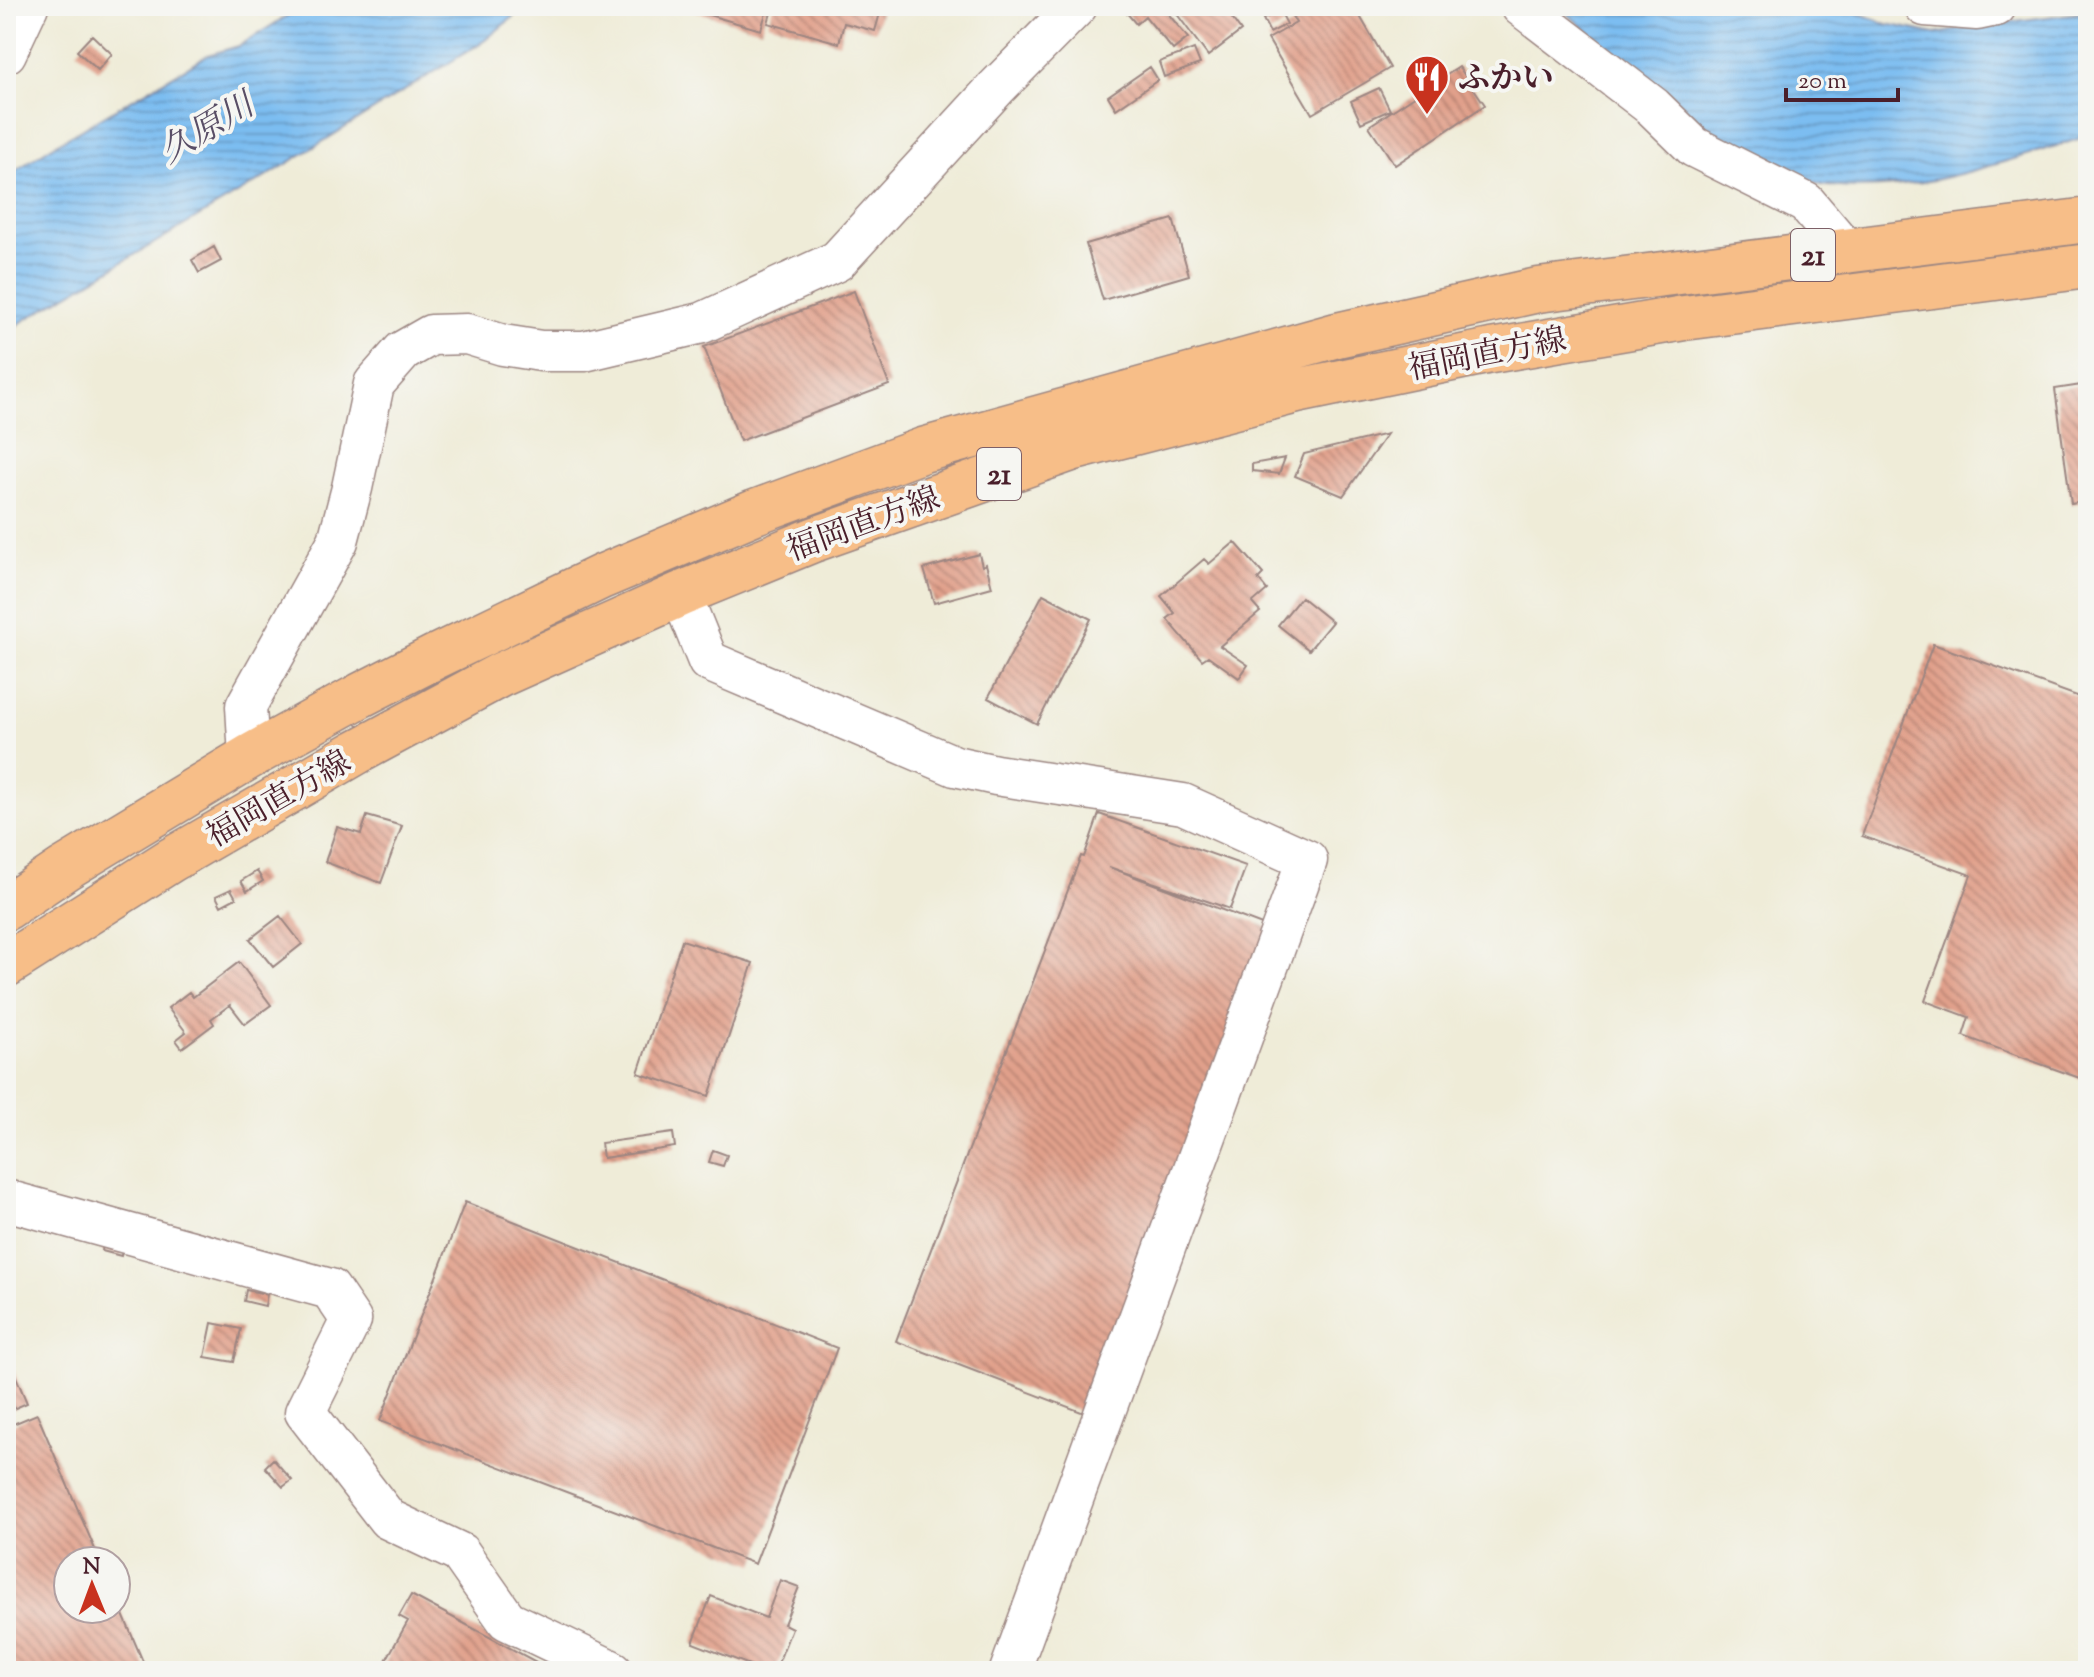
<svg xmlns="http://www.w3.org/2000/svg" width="2094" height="1677" font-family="'Sorts Mill Goudy','Noto Serif JP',serif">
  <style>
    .water { fill: url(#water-rules); stroke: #636e8e; stroke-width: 2 }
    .building { fill: url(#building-back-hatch) }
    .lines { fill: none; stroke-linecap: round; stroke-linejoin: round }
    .minor-casing { stroke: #9c8682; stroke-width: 43 }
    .primary-casing { stroke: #9c8682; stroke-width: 47 }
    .minor { stroke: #fff; stroke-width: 40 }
    .primary { stroke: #f7be88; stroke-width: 44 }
    .labels { text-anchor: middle; stroke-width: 8; stroke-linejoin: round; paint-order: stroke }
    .shield { fill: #f6f6f2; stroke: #7e6067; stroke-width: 2 }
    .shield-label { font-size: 30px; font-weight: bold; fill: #4a1f2b }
    .poi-label { font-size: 32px; font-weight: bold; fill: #4a1f2b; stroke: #f6f6f2; text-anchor: start }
    .street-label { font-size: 32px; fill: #4a1f2b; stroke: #f6f6f2 }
    .water-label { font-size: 34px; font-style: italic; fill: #594e66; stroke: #f6f6f2 }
  </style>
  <defs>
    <pattern id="water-rules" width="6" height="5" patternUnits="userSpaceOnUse" patternTransform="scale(2)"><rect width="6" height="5" fill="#7cbdf1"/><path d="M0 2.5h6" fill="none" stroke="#6899c3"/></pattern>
    <pattern id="building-back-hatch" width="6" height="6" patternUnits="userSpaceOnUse" patternTransform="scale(2)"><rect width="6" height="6" fill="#e1a08b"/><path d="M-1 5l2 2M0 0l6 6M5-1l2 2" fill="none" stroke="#b88272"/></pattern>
  </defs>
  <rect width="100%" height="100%" fill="#f6f6f2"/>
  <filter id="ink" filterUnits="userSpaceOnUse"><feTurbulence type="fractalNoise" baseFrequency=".0125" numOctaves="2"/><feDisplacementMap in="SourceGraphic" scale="16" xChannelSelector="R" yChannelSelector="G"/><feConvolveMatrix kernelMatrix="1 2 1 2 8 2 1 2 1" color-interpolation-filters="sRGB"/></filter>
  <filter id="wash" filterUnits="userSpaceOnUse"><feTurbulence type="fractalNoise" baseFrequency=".006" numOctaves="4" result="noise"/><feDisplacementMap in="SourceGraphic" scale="32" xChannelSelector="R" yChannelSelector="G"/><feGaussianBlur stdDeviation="1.8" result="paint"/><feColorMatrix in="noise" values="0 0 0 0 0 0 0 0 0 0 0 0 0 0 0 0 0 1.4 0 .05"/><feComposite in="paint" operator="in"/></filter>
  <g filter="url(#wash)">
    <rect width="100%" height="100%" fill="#efecd8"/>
    <!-- water -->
    <path class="water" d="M303,6h223l-42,35 -215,134 -246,146 -17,12v-156l45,-30 157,-92 31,-9z
      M1558,6h282l47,18 48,10 58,-10 85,-11 10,-6v129c-84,25 -172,60 -260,50 -12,-1 -24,-8 -34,-12 -91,-35 -163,-107 -236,-168z"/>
    <g id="blocks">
      <!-- building -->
      <path class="building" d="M697,6h71l-7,24 -66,-19z
        M773,6h109l-7,25 -31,-8 -5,20 -71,-20z
        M1121,6h41l26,32 -15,12 -28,-34 -9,8z
        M1171,6h52l18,25 -33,25z
        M1286,6h68l36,62 -78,46 -44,-75 28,-16z
        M1280,11l7,13 -17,9 -7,-14z
        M92,35l20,19 -14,16 -21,-19z
        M1194,49l6,15 -36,13 -5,-15z
        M1150,67l8,13 -42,29 -8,-13z
        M1459,67l26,38 -90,60 -26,-39z
        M1379,88l11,22 -29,13 -10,-22z
        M1173,219l16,56 -86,25 -17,-56z
        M214,247l7,14 -22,12 -7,-13z
        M854,291l35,94 -149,56 -36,-94z
        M2088,384v117l-17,3 -16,-115z
        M1387,434l-44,62 -48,-20 9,-22z
        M1285,458l-6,16 -27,-3v-7z
        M1235,542l28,32 -5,5 9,11 -15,13 8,9 -40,34 28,19 -9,13 -31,-22 -6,4 -35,-41 8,-6 -14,-17 43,-37 5,5z
        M979,554l3,12 4,-2 6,23 -58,16 -10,-34z
        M1043,594l48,25 -54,105 -49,-26z
        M1301,597l31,25 -23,28 -31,-25z
        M1933,644l155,56v381l-125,-45 6,-19 -44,-16 46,-126 -109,-39z
        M1099,814l147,52 -16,43 -121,-42 161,61 -186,485 -188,-72 185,-485 3,1z
        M367,816l35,10 -21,57 -56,-21 12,-35 24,7z
        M257,871l6,10 -16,10 -6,-10z
        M231,889l5,9 -15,8 -5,-10z
        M280,916l22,28 -29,23 -23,-28z
        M682,940l71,23 -44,133 -71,-23z
        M239,962l32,43 -26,19 -15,-19 -19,14 3,5 -32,24 -6,-8 10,-8 -18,-24 21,-16 4,5z
        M673,1133l2,14 -72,11 -2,-15z
        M713,1150l14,5 -4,11 -14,-4z
        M465,1202l372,146 -82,216 -375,-143z
        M104,1239l20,5 -3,12 -19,-5z
        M246,1290l21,4 -2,12 -21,-5z
        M212,1323l29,6 -7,33 -29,-5z
        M6,1353l21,50 -21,9z
        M37,1414l63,147h-32v48h48v-11l31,73h-141v-244z
        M273,1459l19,21 -9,7 -18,-20z
        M780,1580l19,7 -15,37 8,4 -17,43h-10l-72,-28 18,-47 55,22z
        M411,1595l142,76h-173l28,-50 -9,-5z"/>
    </g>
  </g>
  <g filter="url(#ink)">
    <use href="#blocks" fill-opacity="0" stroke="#9c8682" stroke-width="2"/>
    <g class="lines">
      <!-- minor casing -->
      <g class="minor-casing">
        <path id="minor" d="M1521,6l132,101 41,40 112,56 40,47
          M1925,6l52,4 19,-4
          M6,53l22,-47
          M681,594l27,67 247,105 41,9 187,29 124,56 -297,811
          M249,757l-3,-51 92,-165 14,-53 22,-104 29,-33 28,-16 36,-1 36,11 38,6h43l118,-28 135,-62 159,-173 81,-82
          M6,1200l324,89 21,31 -46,92 83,107 72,34 47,67 106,51"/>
      </g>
      <!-- primary casing -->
      <g class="primary-casing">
        <path id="primary" d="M6,908l58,-39 185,-112 112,-62 74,-38 166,-80 154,-65 168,-62 414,-115 201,-45 550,-70
          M6,965l165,-105 186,-108 143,-77 181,-81 132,-54 258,-91 226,-58 194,-40 193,-33 404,-52"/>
      </g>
      <!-- minor -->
      <use href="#minor" class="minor"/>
      <!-- primary -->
      <use href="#primary" class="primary"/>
    </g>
  </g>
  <!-- icons -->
  <defs>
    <g id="restaurant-pin" transform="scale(2.3)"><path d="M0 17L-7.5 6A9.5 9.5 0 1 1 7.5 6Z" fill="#c8321e" stroke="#f6f6f2"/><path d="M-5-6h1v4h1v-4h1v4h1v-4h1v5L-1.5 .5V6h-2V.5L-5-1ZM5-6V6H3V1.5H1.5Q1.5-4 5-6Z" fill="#fff"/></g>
  </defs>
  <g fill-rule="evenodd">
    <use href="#restaurant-pin" x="1427" y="77"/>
  </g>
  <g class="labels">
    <!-- shield labels -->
    <g class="shield">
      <rect x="1791" y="229" width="44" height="52" rx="6"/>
      <rect x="977" y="448" width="44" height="52" rx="6"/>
    </g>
    <g class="shield-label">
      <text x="1813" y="265">21</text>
      <text x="999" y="484">21</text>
    </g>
    <!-- poi labels -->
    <g class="poi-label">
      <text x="1458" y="88">ふかい</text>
    </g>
    <!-- street labels -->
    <g class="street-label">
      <text transform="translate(1487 353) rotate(-11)" y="11">福岡直方線</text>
      <text transform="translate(863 523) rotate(-20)" y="11">福岡直方線</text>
      <text transform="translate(278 798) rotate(-30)" y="11">福岡直方線</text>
    </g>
    <!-- water labels -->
    <g class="water-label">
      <text transform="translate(206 127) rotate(-31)" y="12">久原川</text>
    </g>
  </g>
  <!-- margin -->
  <rect width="2094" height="1677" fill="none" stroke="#f6f6f2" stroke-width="32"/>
  <!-- north arrow -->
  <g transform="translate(92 1585) rotate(359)"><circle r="38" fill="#f6f6f2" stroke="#b1a0a2" stroke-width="2"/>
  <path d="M0-6L14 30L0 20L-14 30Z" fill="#c8321e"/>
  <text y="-12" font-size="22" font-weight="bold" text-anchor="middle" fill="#4a1f2b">N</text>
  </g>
  <!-- scale -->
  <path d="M1786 88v12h112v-12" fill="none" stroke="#4a1f2b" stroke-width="4"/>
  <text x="1798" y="88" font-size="24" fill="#4a1f2b" stroke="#f6f6f2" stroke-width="6" paint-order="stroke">20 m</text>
</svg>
